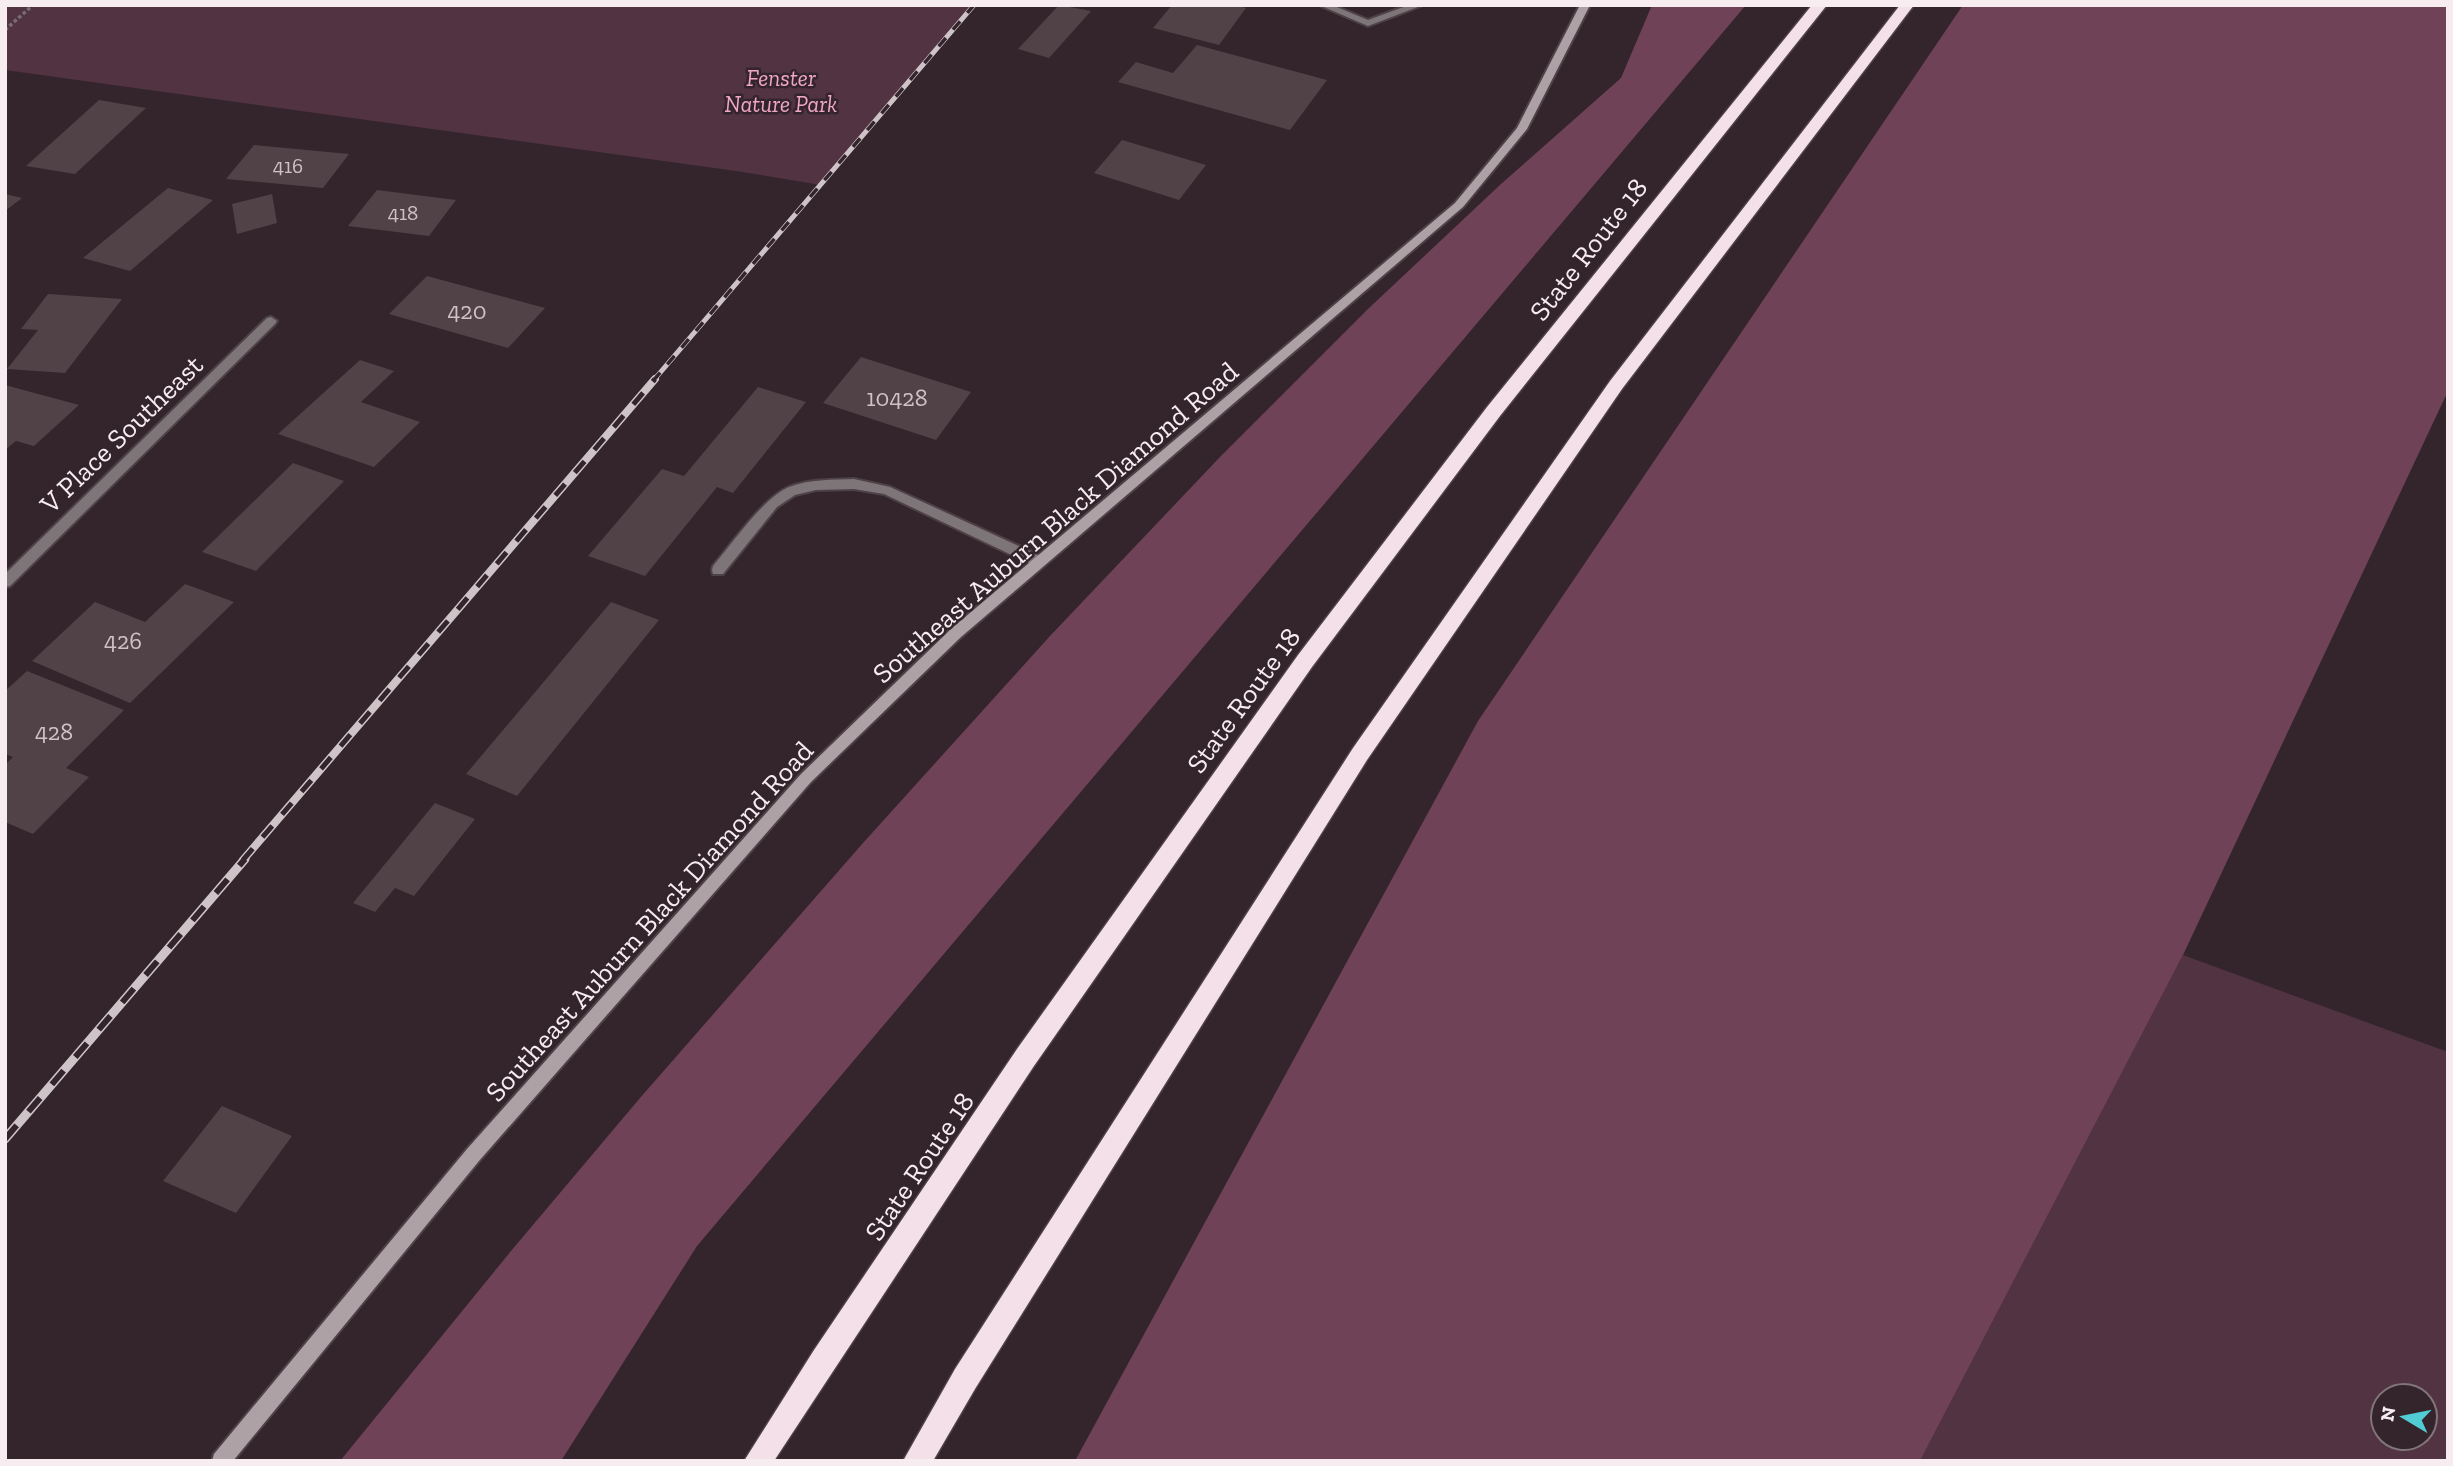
<svg xmlns="http://www.w3.org/2000/svg" width="2453" height="1466" font-family="'Zilla Slab',serif">
  <style>
    .green { fill: #523341; fill-rule: evenodd }
    .forest { fill: #704257 }
    .building { fill: #514248 }
    .lines { fill: none; stroke-linecap: round; stroke-linejoin: round }
    .lane-casing { stroke: #4e4147; stroke-width: 4 }
    .street-casing { stroke: #4e4147; stroke-width: 4 }
    .secondary-casing { stroke: #4e4147; stroke-width: 4 }
    .highway-casing { stroke: #4e4147; stroke-width: 3 }
    .path { stroke: #796d72; stroke-width: 3.5; stroke-dasharray: 3.5 2.5; stroke-linecap: butt }
    .lane { fill: #7d7578; fill-rule: evenodd }
    .street { fill: #7d7578; fill-rule: evenodd }
    .secondary { fill: #ada1a5; fill-rule: evenodd }
    .highway { fill: #f3e0e8; fill-rule: evenodd }
    .rail-far2-casing { stroke: #cec4c8; stroke-width: 5 }
    .rail-far1-casing { stroke: #cec4c8; stroke-width: 8 }
    .rail-casing { stroke: #cec4c8; stroke-width: 9 }
    .rail-far2 { stroke: #33252b; stroke-width: 3.5; stroke-dasharray: 11; stroke-linecap: butt }
    .rail-far1 { stroke: #33252b; stroke-width: 5; stroke-dasharray: 15; stroke-linecap: butt }
    .rail { stroke: #33252b; stroke-width: 6; stroke-dasharray: 18; stroke-linecap: butt }
    .labels { text-anchor: middle; stroke-width: 5; stroke-linejoin: round; paint-order: stroke }
    .far-number-label { font-size: 21px; fill: #cec2c7 }
    .far-park-label { font-size: 23px; font-style: italic; fill: #f2a6c7; stroke: #33252b }
    .number-label { font-size: 24px; fill: #cec2c7 }
    .street-label { font-size: 28px; fill: #f7edf1; stroke: #33252b }
  </style>
  <rect width="100%" height="100%" fill="#33252b"/>
  <!-- green -->
  <path class="green" d="M5,5h969l-153,180 -85,-14 -731,-101z
    M2183,955l265,97v409h-528zM2383,1396h42v42h-42z"/>
  <!-- forest -->
  <path class="forest" d="M1652,5h94l-1049,1241 -136,215h-221l171,-210 129,-153 223,-255 187,-207 170,-179 149,-149 132,-124 120,-106z
    M1963,5h485v386l-265,564 -263,506h-845l403,-740z"/>
  <!-- building -->
  <path class="building" d="M1059,5l32,6 -42,47 -31,-9z
    M1172,5h63l11,3 -27,37 -66,-17z
    M1197,45l130,35 -37,50 -172,-48 18,-20 37,11z
    M99,100l47,8 -71,66 -49,-8z
    M1122,140l84,25 -27,35 -85,-27z
    M254,145l95,9 -26,34 -97,-9z
    M168,188l45,12 -83,71 -47,-13z
    M377,190l79,10 -27,36 -81,-10z
    M5,194l17,4 -17,13z
    M272,194l5,29 -40,11 -5,-30z
    M427,276l118,32 -37,40 -119,-34z
    M48,294l74,5 -57,74 -58,-4 31,-39 -17,-1z
    M861,357l110,35 -35,48 -113,-37z
    M360,360l34,11 -33,31 59,20 -46,45 -96,-33z
    M5,385l74,20 -45,41 -18,-5 -11,9z
    M758,387l48,15 -73,91 -16,-6 -72,89 -57,-20 74,-87 22,7z
    M293,463l51,18 -88,90 -54,-19z
    M185,584l49,18 -104,101 -98,-42 63,-59 50,20z
    M611,602l48,18 -142,176 -51,-22z
    M27,671l97,39 -58,58 23,9 -56,57 -28,-12v-57l8,-8 -8,-3v-63z
    M435,803l40,16 -61,77 -19,-8 -20,24 -22,-9z
    M222,1106l70,30 -56,77 -73,-32z"/>
  <g class="lines">
    <!-- lane casing -->
    <g class="lane-casing">
      <path id="lane" d="M1319,5h13l36,15 41,-15h14l-55,21z
        M854,479l36,8 155,71 1,4 -6,5 -5,-1 -151,-72 -30,-5 -38,1 -21,5 -18,12 -54,67h-10l-1,-4 1,-4c18,-21 51,-69 76,-79 20,-8 43,-7 65,-8z"/>
    </g>
    <!-- street casing -->
    <g class="street-casing">
      <path id="street" d="M271,317l6,4 -2,3 -265,262 -5,1v-13l262,-256z"/>
    </g>
    <!-- secondary casing -->
    <g class="secondary-casing">
      <path id="secondary" d="M1580,5h10l-63,124 -64,78 -502,430 -150,145 -332,379 -246,300h-21l2,-7 253,-305 334,-375 150,-145 504,-426 62,-75z"/>
    </g>
    <!-- highway casing -->
    <g class="highway-casing">
      <path id="highway" d="M1812,5h15l-327,411 -188,251 -278,399 -260,395h-30l70,-111 203,-301 281,-394 189,-248z
        M1900,5h14l-292,384 -255,371 -392,629 -42,72h-30l52,-92 398,-621 257,-367z"/>
    </g>
    <!-- path -->
    <path class="path" d="M5,30l28,-25"/>
    <!-- lane -->
    <use href="#lane" class="lane"/>
    <!-- street -->
    <use href="#street" class="street"/>
    <!-- secondary -->
    <use href="#secondary" class="secondary"/>
    <!-- highway -->
    <use href="#highway" class="highway"/>
    <!-- rail-far2 casing -->
    <g class="rail-far2-casing">
      <path id="rail-far2" d="M653,381l321,-376"/>
    </g>
    <!-- rail-far1 casing -->
    <g class="rail-far1-casing">
      <path id="rail-far1" d="M243,860l412,-481"/>
    </g>
    <!-- rail casing -->
    <g class="rail-casing">
      <path id="rail" d="M5,1139l240,-280"/>
    </g>
    <!-- rail-far2 -->
    <use href="#rail-far2" class="rail-far2"/>
    <!-- rail-far1 -->
    <use href="#rail-far1" class="rail-far1"/>
    <!-- rail -->
    <use href="#rail" class="rail"/>
  </g>
  <g class="labels">
    <!-- far-number labels -->
    <g class="far-number-label">
      <text x="288" y="173">416</text>
      <text x="403" y="220">418</text>
    </g>
    <!-- far-park labels -->
    <g class="far-park-label">
      <text x="781" y="86">Fenster<tspan x="781" dy="26">Nature Park</tspan></text>
    </g>
    <!-- number labels -->
    <g class="number-label">
      <text x="467" y="319">420</text>
      <text x="897" y="406">10428</text>
      <text x="123" y="649">426</text>
      <text x="54" y="740">428</text>
    </g>
    <!-- street labels -->
    <g class="street-label">
      <text transform="translate(1588 249) rotate(-52)" y="10">State Route 18</text>
      <text transform="translate(121 434) rotate(-44)" y="10">V Place Southeast</text>
      <text transform="translate(1055 522) rotate(-41)" y="10">Southeast Auburn Black Diamond Road</text>
      <text transform="translate(1243 700) rotate(-54)" y="10">State Route 18</text>
      <text transform="translate(649 921) rotate(-48)" y="10">Southeast Auburn Black Diamond Road</text>
      <text transform="translate(919 1166) rotate(-56)" y="10">State Route 18</text>
    </g>
  </g>
  <!-- border -->
  <rect width="2453" height="1466" fill="none" stroke="#f7edf1" stroke-width="14"/>
  <!-- north arrow -->
  <g transform="translate(2404 1417) rotate(280)"><circle r="33" fill="#33252b" stroke="#81757a" stroke-width="2"/>
  <path d="M0-5L12 26L0 18L-12 26Z" fill="#51ccd4"/>
  <text y="-10" font-size="19" font-weight="bold" text-anchor="middle" fill="#f7edf1">N</text>
  </g>
</svg>
